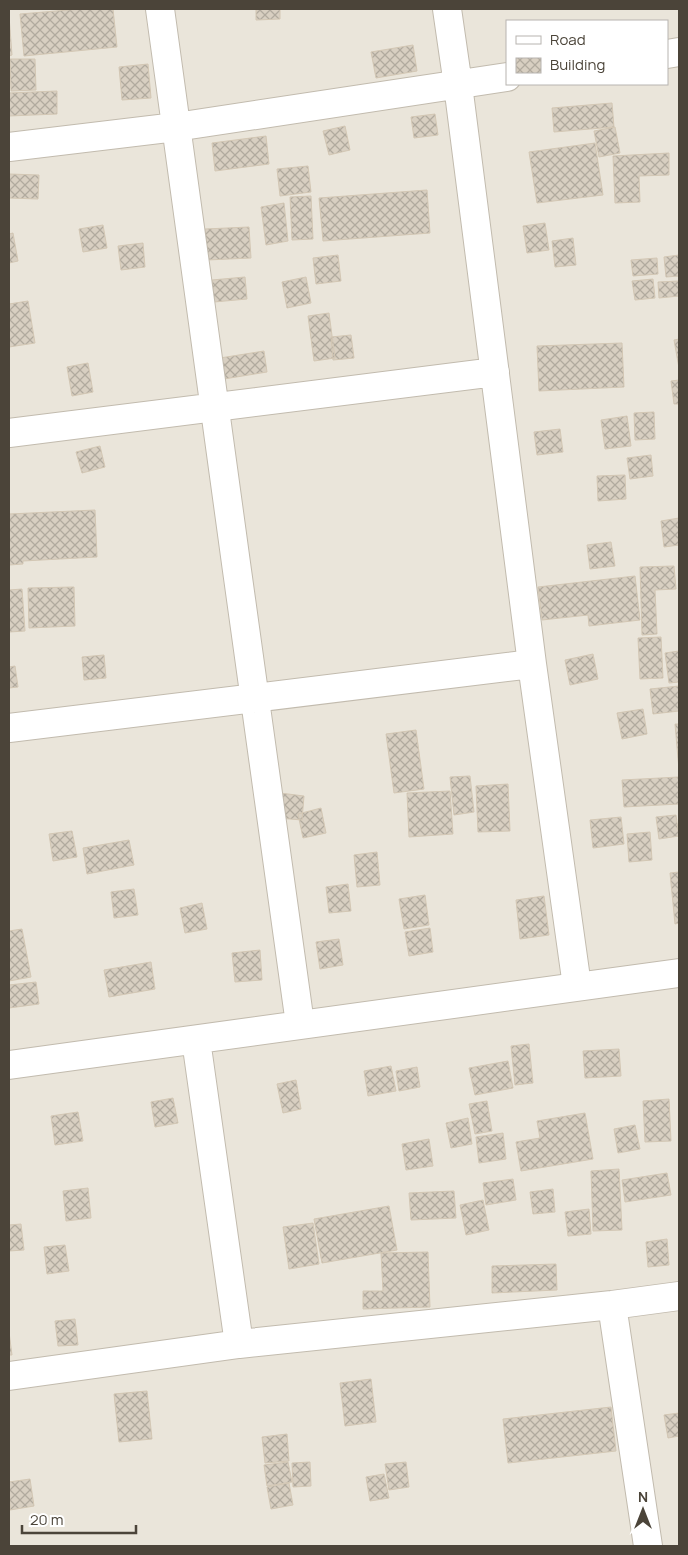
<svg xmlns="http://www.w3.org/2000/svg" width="688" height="1555" font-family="Manrope,sans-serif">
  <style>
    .residential { fill: #eae5da; fill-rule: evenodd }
    .building { fill: url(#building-cross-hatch); stroke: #d3c7b4 }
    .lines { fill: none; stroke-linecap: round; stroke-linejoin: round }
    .street-casing { stroke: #c2bbae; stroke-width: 30 }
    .street { stroke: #fff; stroke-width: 28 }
  </style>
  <defs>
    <pattern id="building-cross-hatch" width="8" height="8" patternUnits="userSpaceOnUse" patternTransform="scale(1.25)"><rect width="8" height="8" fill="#d8cfc1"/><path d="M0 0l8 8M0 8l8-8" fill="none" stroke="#b1aa9e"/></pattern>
  </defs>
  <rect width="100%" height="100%" fill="#f6f3ec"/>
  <!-- residential -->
  <path class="residential" d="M9,9h670v1537h-670zM507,21h160v63h-160z"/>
  <!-- building -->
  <path class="building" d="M80,9h33l4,38 -93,9 -4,-42z
    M256,9h24v10l-24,1z
    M9,16l3,39 -3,1z
    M413,45l4,26 -41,7 -5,-26z
    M10,59h25l1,31 -25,1z
    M148,64l3,34 -29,2 -3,-33z
    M57,91v23l-48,2v-23z
    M612,103l2,24 -60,5 -2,-24z
    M435,114l3,21 -24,3 -3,-21z
    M345,126l5,24 -21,5 -6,-24z
    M615,127l5,26 -21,4 -5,-26z
    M266,136l3,28 -54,7 -3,-28z
    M595,143l8,52 -66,8 -8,-51z
    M669,153v22l-30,1 1,26 -25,1 -2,-47z
    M308,166l3,26 -31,4 -3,-27z
    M9,174l30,1 -1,24 -29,-1z
    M427,190l3,43 -107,8 -4,-43z
    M311,196l2,43 -21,1 -2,-43z
    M284,203l4,38 -22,4 -5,-38z
    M545,223l4,27 -22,3 -4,-27z
    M103,225l4,23 -24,4 -4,-23z
    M249,227l2,31 -44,2 -2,-31z
    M13,233l5,28 -9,2v-29z
    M573,238l3,27 -21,2 -3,-26z
    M143,243l2,24 -24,3 -3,-24z
    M338,255l3,26 -25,3 -3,-26z
    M679,255v21l-13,1 -2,-20z
    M657,258l1,16 -25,2 -2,-16z
    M245,277l2,22 -33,3 -2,-22z
    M306,277l5,26 -24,5 -5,-26z
    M653,279l2,19 -20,2 -3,-19z
    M679,281v15l-20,2 -1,-16z
    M28,301l7,42 -26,4v-43z
    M329,313l6,45 -21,3 -6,-45z
    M351,335l3,23 -21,2 -2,-23z
    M679,339v29l-5,-28z
    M622,343l2,44 -85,4 -2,-45z
    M264,351l3,21 -43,7 -4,-21z
    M88,363l5,29 -21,4 -5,-29z
    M679,380v24h-5l-3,-23z
    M654,412l1,27 -20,1 -1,-27z
    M627,416l4,30 -26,3 -4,-29z
    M560,429l3,23 -26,3 -3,-23z
    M100,446l5,21 -23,6 -6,-21z
    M651,455l2,21 -23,3 -3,-21z
    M625,475l1,24 -28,2 -1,-25z
    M95,510l2,47 -74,4v3l-14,1v-51z
    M679,518v27l-15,2 -3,-26z
    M611,542l4,24 -25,3 -3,-24z
    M674,566l2,23 -21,1 2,44 -15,1 -2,-68z
    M635,576l5,44 -51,6 -1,-11 -46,5 -4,-33z
    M74,587l1,39 -46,2 -1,-40z
    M22,589l3,42 -16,1v-42z
    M661,637l2,41 -23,1 -2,-41z
    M679,651v31l-10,1 -4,-30z
    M593,654l5,25 -28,6 -5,-25z
    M104,655l2,23 -22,2 -2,-23z
    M15,666l3,21 -9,1v-21z
    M679,686v25l-26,3 -3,-25z
    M643,709l4,25 -25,5 -5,-26z
    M675,724h4v46z
    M416,730l8,59 -30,4 -8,-59z
    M470,776l4,36 -20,3 -4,-38z
    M679,777v27l-55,3 -2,-27z
    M508,784l2,47 -32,1 -2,-46z
    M450,791l3,43 -44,3 -2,-44z
    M280,793l24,3 -2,24 -24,-2z
    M321,808l5,25 -23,5 -5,-24z
    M676,815l3,21 -20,3 -3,-22z
    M621,817l3,27 -31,4 -3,-28z
    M72,831l5,26 -24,4 -4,-27z
    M650,832l2,28 -23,2 -2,-28z
    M129,840l5,25 -47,9 -4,-26z
    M377,852l3,33 -23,2 -3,-32z
    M679,872v51l-4,1 -5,-51z
    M348,884l3,27 -22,2 -3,-26z
    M134,889l4,26 -24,3 -3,-26z
    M425,895l4,30 -25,4 -5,-30z
    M544,896l5,39 -29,4 -4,-39z
    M202,903l5,26 -22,4 -5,-25z
    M430,928l3,24 -24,4 -4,-24z
    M22,929l9,48 -22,4v-50z
    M339,939l4,26 -23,4 -4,-27z
    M260,950l2,30 -27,2 -3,-29z
    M151,962l4,27 -46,8 -5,-27z
    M36,982l3,22 -30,4v-23z
    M529,1044l4,39 -18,2 -4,-39z
    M619,1049l2,27 -36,2 -2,-27z
    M508,1061l5,27 -38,7 -6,-27z
    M391,1066l5,25 -28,5 -4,-25z
    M417,1067l3,20 -21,4 -3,-20z
    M296,1080l5,29 -18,4 -6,-29z
    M173,1098l5,25 -23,4 -4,-25z
    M669,1099l2,42 -26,1 -2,-41z
    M487,1101l5,30 -17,3 -6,-30z
    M78,1112l5,29 -28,4 -4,-29z
    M585,1113l8,46 -72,12 -5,-29 24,-4 -3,-17z
    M468,1118l4,26 -21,4 -5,-25z
    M635,1125l5,24 -22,4 -4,-24z
    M503,1133l3,26 -27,4 -3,-26z
    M429,1139l4,27 -27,4 -4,-26z
    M619,1169l3,61 -29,1 -2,-60z
    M667,1173l4,22 -46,7 -3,-22z
    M513,1179l3,21 -30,5 -3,-22z
    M88,1188l3,30 -25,3 -3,-30z
    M553,1189l2,23 -22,2 -3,-22z
    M454,1191l2,27 -45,2 -2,-27z
    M483,1200l6,30 -23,5 -6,-30z
    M389,1206l8,44 -75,13 -8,-44z
    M589,1209l2,25 -23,2 -3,-24z
    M313,1223l6,41 -30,5 -6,-42z
    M21,1224l3,26 -15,1v-26z
    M667,1239l2,26 -21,2 -2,-25z
    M65,1245l4,26 -22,3 -3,-27z
    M428,1252l2,55 -67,2v-18h20l-2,-38z
    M556,1264l1,26 -65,3v-27z
    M75,1319l3,26 -20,1 -3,-25z
    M9,1332l3,23h-3z
    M371,1379l5,43 -31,4 -5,-43z
    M147,1391l5,48 -33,3 -5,-48z
    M611,1407l5,44 -108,12 -5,-44z
    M679,1413v23l-11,2 -4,-23z
    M287,1434l2,27 -24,2 -3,-26z
    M288,1462l4,20 -25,4 -3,-21z
    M310,1462l1,24 -18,1 -1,-24z
    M406,1462l3,25 -20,3 -4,-26z
    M384,1474l5,24 -19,3 -4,-24z
    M30,1479l4,27 -24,4 -1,-28z
    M289,1483l4,22 -22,4 -4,-22z"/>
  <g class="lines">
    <!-- street casing -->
    <g class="street-casing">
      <path id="street" d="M160,9c47,338 92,677 140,1015
        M447,9l11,76 74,579 45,322
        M667,54l12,-2
        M9,147l167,-20 331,-50
        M9,433l486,-61
        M9,728l523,-64
        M196,1040l43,304
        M9,1065l670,-92
        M612,1305l36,241
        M9,1376l230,-32 373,-39 67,-9"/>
    </g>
    <!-- street -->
    <use href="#street" class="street"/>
  </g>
  <!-- border -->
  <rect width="688" height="1555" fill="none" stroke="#4b4439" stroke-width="20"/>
  <!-- legend -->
  <rect x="506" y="20" width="162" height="65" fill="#ffffff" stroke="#b7b4b0"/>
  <rect x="516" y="36" width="25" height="8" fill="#ffffff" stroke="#b7b4b0"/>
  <text x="550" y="45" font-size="15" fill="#4b4439">Road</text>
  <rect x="516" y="58" width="25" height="15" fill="url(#building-cross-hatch)" stroke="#b7b4b0"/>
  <text x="550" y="70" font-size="15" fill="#4b4439">Building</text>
  <!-- north arrow -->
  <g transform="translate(643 1510)" stroke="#ffffff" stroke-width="4" paint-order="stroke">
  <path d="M0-4L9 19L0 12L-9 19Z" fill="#4b4439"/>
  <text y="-8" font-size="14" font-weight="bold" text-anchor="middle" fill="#4b4439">N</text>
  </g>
  <!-- scale -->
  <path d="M22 1525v8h114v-8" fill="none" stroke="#4b4439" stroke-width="2.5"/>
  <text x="30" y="1525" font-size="15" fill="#4b4439" stroke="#ffffff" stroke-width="4" paint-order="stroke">20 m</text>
</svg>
